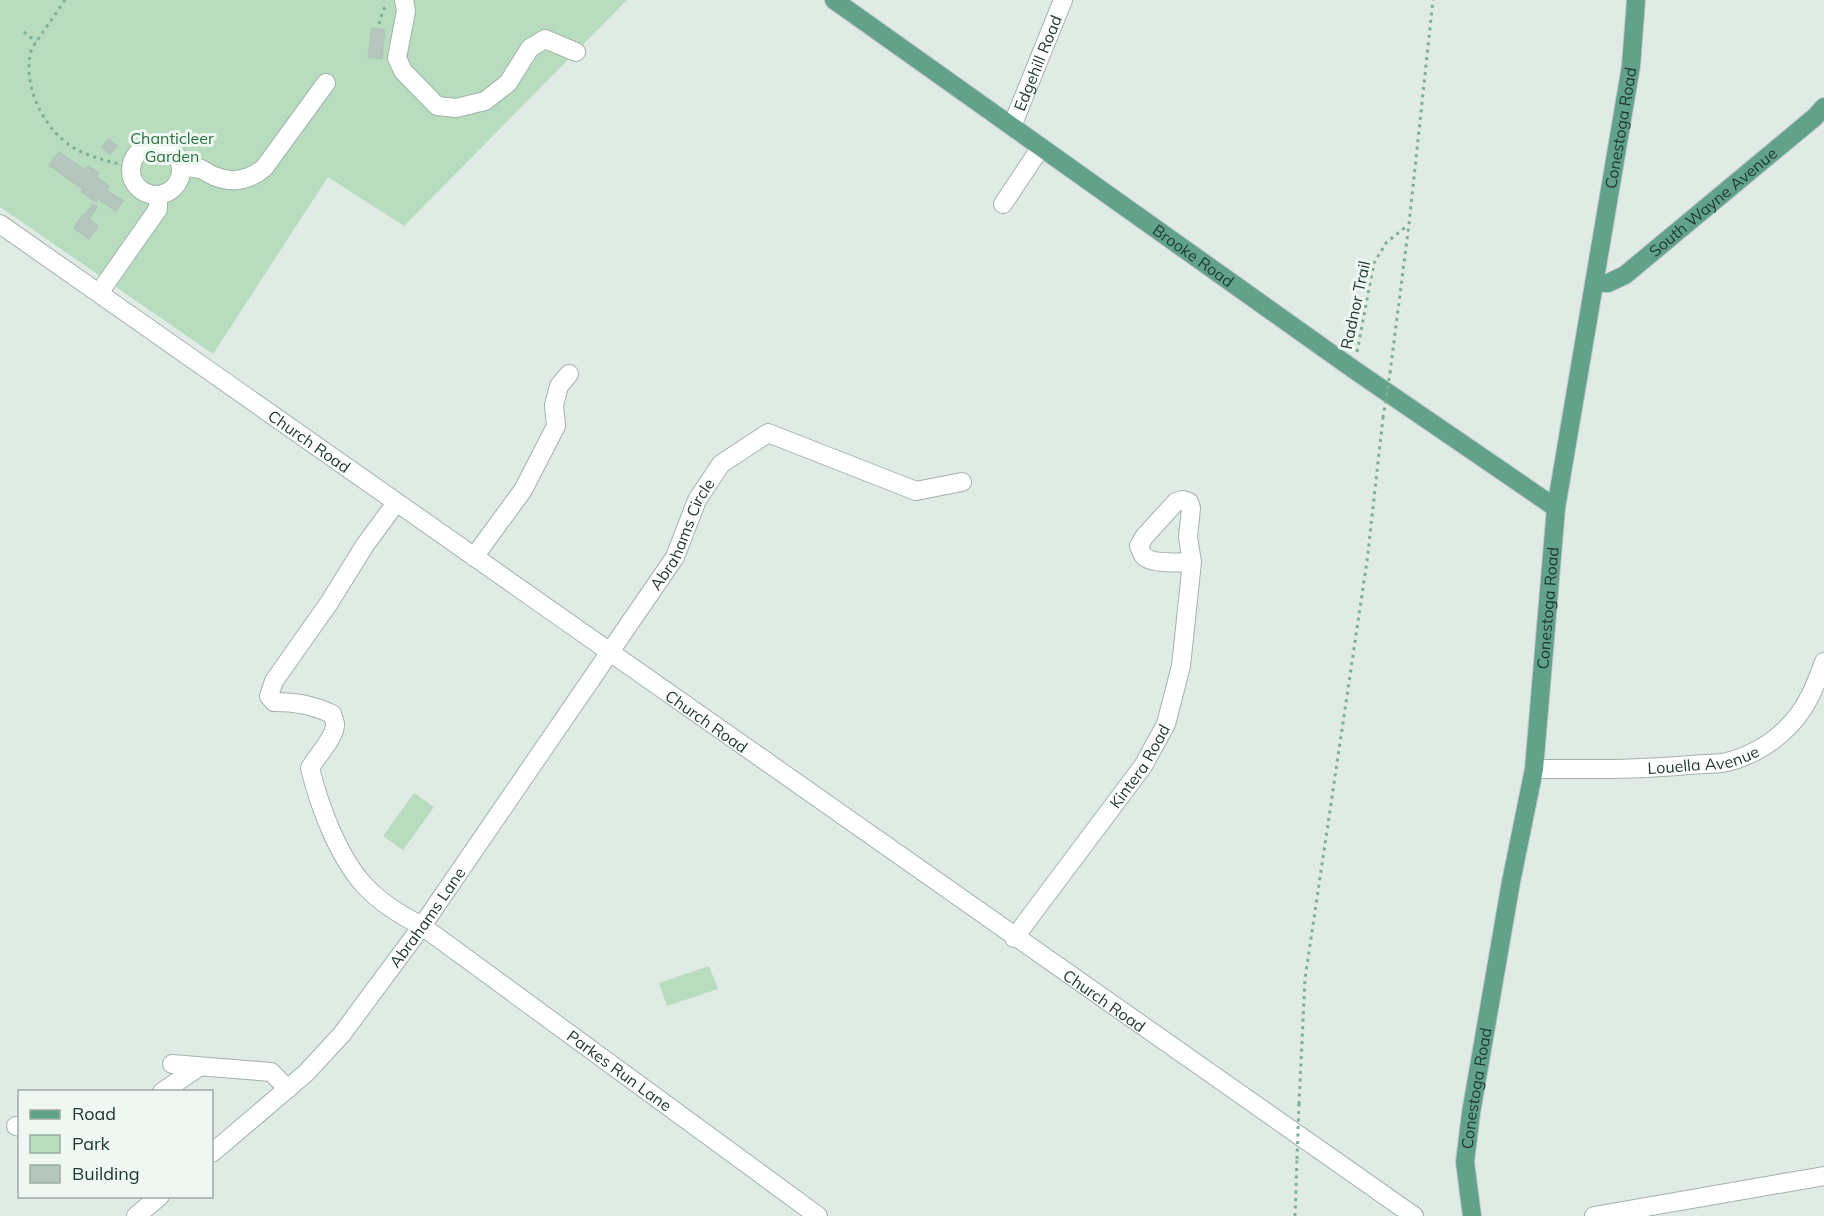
<svg xmlns="http://www.w3.org/2000/svg" width="1824" height="1216" font-family="Mulish,sans-serif">
  <style>
    .green { fill: #b7ddbe }
    .building { fill: #b4c6bd; stroke: #b1c4bb; stroke-width: 1.5 }
    .lines { fill: none; stroke-linecap: round; stroke-linejoin: round }
    .minor-casing { stroke: #a2b3ab; stroke-width: 20 }
    .major-casing { stroke: #c1c8c5; stroke-width: 20 }
    .path { stroke: #7eaf9b; stroke-width: 3; stroke-dasharray: 3 4.5; stroke-linecap: butt }
    .minor { stroke: #fff; stroke-width: 18 }
    .major { stroke: #62a28b; stroke-width: 18 }
    .path-bridge { stroke: #7eaf9b; stroke-width: 3; stroke-dasharray: 3 4.5; stroke-linecap: butt }
    .labels { text-anchor: middle; stroke-width: 6; stroke-linejoin: round; paint-order: stroke }
    .street-label { font-size: 16px; fill: #203b31; stroke: #eff7f3 }
    .park-label { font-size: 16px; fill: #29733f; stroke: #eff7f3 }
  </style>
  <rect width="100%" height="100%" fill="#dfebe4"/>
  <!-- green -->
  <path class="green" d="M0,0h627l-223,226 -76,-49 -115,177 -213,-147z
    M414,793l20,14 -31,43 -20,-14z
    M709,966l9,23 -51,17 -8,-23z"/>
  <!-- building -->
  <path class="building" d="M372,28l13,2 -3,29 -14,-2z
    M109,139l8,7 -7,8 -8,-7z
    M59,152l26,18 3,-4 11,7 -3,4 13,9 -3,4 17,11 -7,10 -18,-12 -2,3 -15,-10 2,-3 -34,-24z
    M93,204l4,3 -8,12 -5,-3z
    M83,215l15,11 -9,13 -15,-11z"/>
  <g class="lines">
    <!-- minor casing -->
    <g class="minor-casing">
      <g id="minor">
        <path d="M404,0l2,11 -9,47 6,13 34,35 19,2 29,-7 23,-18 22,-35 15,-9 31,13"/>
        <path id="s1" d="M1012,126l51,-126"/>
        <circle cx="156" cy="170" r="25"/>
        <path d="M181,166c6,1 13,2 20,3 4,2 8,5 13,7 18,8 35,4 50,-8l62,-85"/>
        <path d="M1003,204l38,-57"/>
        <path id="s2" d="M0,224c471,330 940,664 1414,992"/>
        <path d="M99,293l59,-84v-14"/>
        <path id="s3" d="M396,503l-31,42 -36,58 -55,78 -5,15 5,6c22,0 38,3 58,12 1,4 3,7 3,10 1,12 -18,32 -25,44 9,37 28,89 55,118 16,17 37,30 57,40l396,290"/>
        <path d="M474,557l49,-67 33,-64 -2,-21 5,-19 10,-12"/>
        <path id="s4" d="M1534,769c52,0 104,1 156,-4 11,-1 22,-1 32,-2 23,-4 48,-18 64,-34 20,-19 29,-42 38,-67"/>
        <path id="s5" d="M1014,938l129,-172 23,-42 15,-58 11,-104 -4,-25 3,-29 -2,-6 -6,-2 -7,2 -32,35 -5,9c2,3 2,6 4,9 7,10 38,7 49,7"/>
        <path d="M172,1064l99,8 17,17"/>
        <path d="M162,1092l37,-25"/>
        <path d="M16,1126l4,1"/>
        <path id="s6" d="M212,1153l94,-80 36,-39 80,-108 253,-369 22,-57 24,-36 47,-31 148,58 46,-9"/>
        <path d="M136,1216l24,-20"/>
        <path d="M1594,1216l230,-40"/>
      </g>
    </g>
    <!-- major casing -->
    <g class="major-casing">
      <g id="major">
        <path id="s7" d="M834,0l519,369 203,139"/>
        <path id="s8" d="M1594,283h14l17,-8 190,-158 9,-10"/>
        <path id="s9" d="M1472,1216l-7,-54 6,-49 40,-231 23,-113 22,-261 75,-442 5,-66"/>
      </g>
    </g>
    <!-- path -->
    <path class="path" d="M65,0l-33,48c-12,34 12,83 42,100 18,10 37,14 57,19
      M379,24l4,-14 5,-6
      M24,32l12,10
      M1357,352l17,-89 12,-20 22,-18
      M1390,373l19,-149 24,-224
      M1299,1104l6,-125 62,-418 16,-143
      M1295,1216l2,-57"/>
    <!-- minor -->
    <use href="#minor" class="minor"/>
    <!-- major -->
    <use href="#major" class="major"/>
    <!-- path-bridge -->
    <path class="path-bridge" d="M1383,418l7,-45
      M1297,1159l2,-55"/>
  </g>
  <g class="labels">
    <!-- street labels -->
    <g class="street-label">
      <text dy="6" stroke="none"><textPath href="#s1" startOffset="68">Edgehill Road</textPath></text>
      <text dy="6" stroke="none"><textPath href="#s9" startOffset="1101">Conestoga Road</textPath></text>
      <text dy="6" stroke="none"><textPath href="#s8" startOffset="147">South Wayne Avenue</textPath></text>
      <text dy="6" stroke="none"><textPath href="#s7" startOffset="441">Brooke Road</textPath></text>
      <text transform="translate(1355 305) rotate(-78)" y="6">Radnor Trail</text>
      <text dy="6" stroke="none"><textPath href="#s2" startOffset="378">Church Road</textPath></text>
      <text dy="6" stroke="none"><textPath href="#s6" startOffset="782">Abrahams Circle</textPath></text>
      <text dy="6" stroke="none"><textPath href="#s9" startOffset="615">Conestoga Road</textPath></text>
      <text dy="6" stroke="none"><textPath href="#s2" startOffset="864">Church Road</textPath></text>
      <text dy="6" stroke="none"><textPath href="#s4" startOffset="170">Louella Avenue</textPath></text>
      <text dy="6" stroke="none"><textPath href="#s5" startOffset="213">Kintera Road</textPath></text>
      <text dy="6" stroke="none"><textPath href="#s6" startOffset="321">Abrahams Lane</textPath></text>
      <text dy="6" stroke="none"><textPath href="#s2" startOffset="1350">Church Road</textPath></text>
      <text dy="6" stroke="none"><textPath href="#s3" startOffset="807">Parkes Run Lane</textPath></text>
      <text dy="6" stroke="none"><textPath href="#s9" startOffset="129">Conestoga Road</textPath></text>
    </g>
    <!-- park labels -->
    <g class="park-label">
      <text x="172" y="144">Chanticleer<tspan x="172" dy="18">Garden</tspan></text>
    </g>
  </g>
  <!-- legend -->
  <rect x="18" y="1090" width="195" height="108" fill="#eff7f3" stroke="#9caca5" stroke-width="1.5"/>
  <rect x="30" y="1110" width="30" height="9" fill="#62a28b" stroke="#9caca5" stroke-width="1.5"/>
  <text x="72" y="1120" font-size="18" fill="#203b31">Road</text>
  <rect x="30" y="1135" width="30" height="18" fill="#b7ddbe" stroke="#9caca5" stroke-width="1.5"/>
  <text x="72" y="1150" font-size="18" fill="#203b31">Park</text>
  <rect x="30" y="1165" width="30" height="18" fill="#b4c6bd" stroke="#9caca5" stroke-width="1.5"/>
  <text x="72" y="1180" font-size="18" fill="#203b31">Building</text>
</svg>
